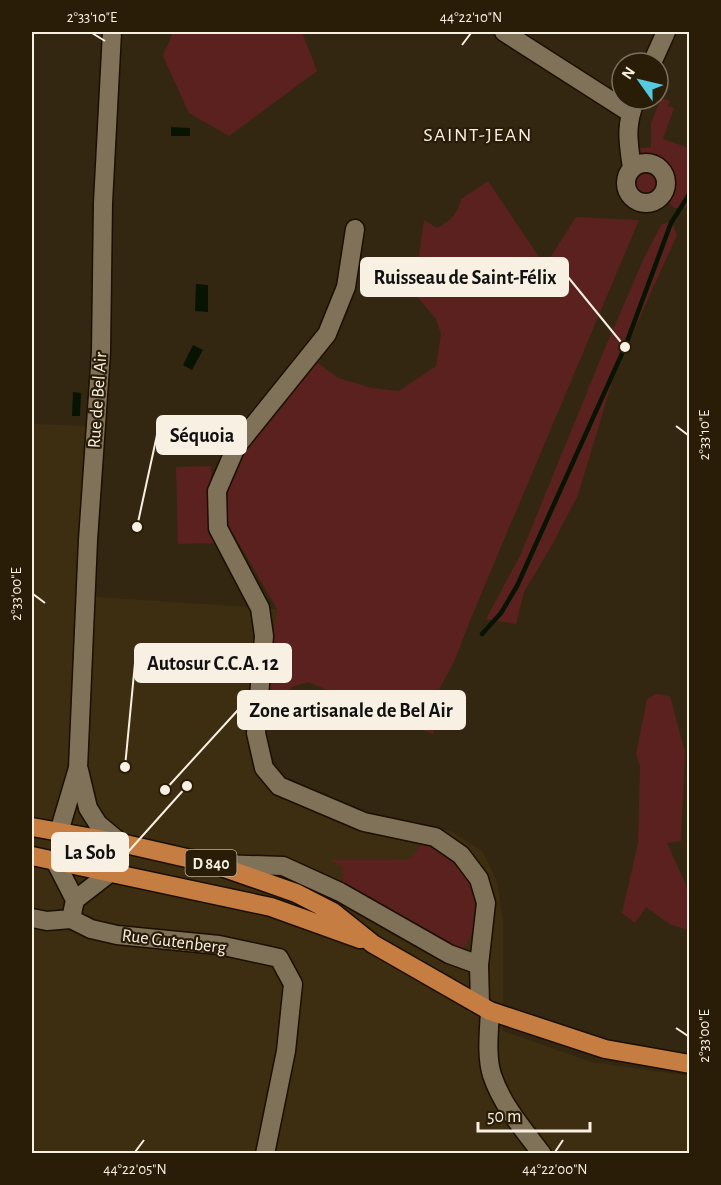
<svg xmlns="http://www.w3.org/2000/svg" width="721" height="1185" font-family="'Alegreya Sans',sans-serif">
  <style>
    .built { fill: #3e2e11 }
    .green { fill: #5a211e }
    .water { fill: #081402 }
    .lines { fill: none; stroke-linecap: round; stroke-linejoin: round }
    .stream { stroke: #081402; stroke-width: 4.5 }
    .minor-casing { stroke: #1b0f00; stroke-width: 21 }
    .primary-casing { stroke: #1b0f00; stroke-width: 21 }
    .minor { stroke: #807159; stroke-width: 18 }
    .primary { stroke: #c67d41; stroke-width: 18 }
    .ticks { fill: none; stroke: #f8f0e3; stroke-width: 2 }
    .labels { text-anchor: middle; stroke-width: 4.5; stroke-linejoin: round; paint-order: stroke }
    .shield { fill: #2a1d08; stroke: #bab1a1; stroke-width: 1.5 }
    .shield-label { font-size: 16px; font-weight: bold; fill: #f8f0e3 }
    .street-label { font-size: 18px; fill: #f8f0e3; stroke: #2a1d08 }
    .neighbourhood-label { font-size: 20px; letter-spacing: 1.5px; fill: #f8f0e3; stroke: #2a1d08 }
    .leader { fill: none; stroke: #f8f0e3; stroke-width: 2 }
    .callout-dot { fill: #f8f0e3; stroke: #2a1d08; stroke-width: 2 }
    .callout { fill: #f8f0e3; stroke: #f8f0e3; stroke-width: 2 }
    .callout-label { font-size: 20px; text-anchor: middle; font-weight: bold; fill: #111 }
    .neatline { fill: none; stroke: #f8f0e3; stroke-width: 2 }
    .ticks-label { font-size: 15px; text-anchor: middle; fill: #f8f0e3 }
  </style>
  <rect width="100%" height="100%" fill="#342712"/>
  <!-- built -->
  <path class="built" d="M32,424l54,2 -5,170 196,13 -18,111 1,22 20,38 78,34 93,17 32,21 14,30 6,39v110l88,31 98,14 1,77 -658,1z"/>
  <!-- green -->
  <path class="green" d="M173,32h129l15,39 -88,65 -40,-23 -26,-57z
    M661,98l9,3 -2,5 6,2 -11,31 26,9v59l-14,1 -10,-8c7,-15 10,-31 -8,-41 -8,-4 -15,-5 -21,-10l15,-2v-23z
    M634 183a11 11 0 1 1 22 0a11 11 0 1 1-22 0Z
    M488,181l57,85 31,-49 63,3 -168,398 -17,44 -17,31 -4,41 -125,-52 -16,5 -20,28 -13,5 18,-111 -49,-84 -3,-20 5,-24 15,-30 18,-26 54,-63 21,16 34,10 27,3 37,-25 5,-32 -5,-15 -37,-44 17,2 8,-57 13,8c13,-7 21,-14 24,-29z
    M671,221l6,14 -62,137 -37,123 -25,48 -29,49 -8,32 -30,-5 34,-63 85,-208 39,-90 17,-33z
    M211,466l3,77 -36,1 -2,-77z
    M656,694l14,2 15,56 -4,89 -14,2 22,49 -1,38 -19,-6 -23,-17 -11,16 -13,-10 16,-70 2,-77 -4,-12 11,-55z
    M422,843c8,3 18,6 26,11 6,4 11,11 15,17 16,26 21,54 -1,78l-23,-9 -97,-54 1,-19 -13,-7 80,-1z"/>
  <!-- water -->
  <path class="water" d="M171,127l19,1v8h-19z
    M196,284l12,1v27l-13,-1z
    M193,345l10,5 -11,20 -9,-5z
    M73,392l8,1 -1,23h-8z"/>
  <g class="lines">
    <!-- stream -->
    <path class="stream" d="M482,634l19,-21 16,-27 108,-239 46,-124 19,-30"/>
    <!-- minor casing -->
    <g class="minor-casing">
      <path id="minor" d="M504,32l125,80
        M652,63l14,-31
        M626 183a20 20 0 1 1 40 0a20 20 0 1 1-40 0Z
        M632,168c-4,-27 -7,-43 4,-69
        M355,229l-9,58 -19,47 -91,113 -19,44 1,37 42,80 4,28 -8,97 8,35 15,18 85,36 71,15 26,18 18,24 7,24 -7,62 1,39
        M79,770l9,38 10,16 23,19
        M59,832l19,-64 10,-228 13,-188 2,-149 9,-171
        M55,861l20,39 36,-28
        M220,864l63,2 57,26 109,62 30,11
        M75,900l-4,19 20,10 26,6 102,10 60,13 14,26 -7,67 -21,103
        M32,918l15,3 24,-2
        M490,1011c-1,20 -4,45 2,64 10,30 31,54 50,79"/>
    </g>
    <!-- primary casing -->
    <g class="primary-casing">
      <path id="primary" d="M32,827l89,16 92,21 83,29 37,19 40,32 117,67 115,38 85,15
        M32,856l239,51 89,32"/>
    </g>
    <!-- minor -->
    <use href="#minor" class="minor"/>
    <!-- primary -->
    <use href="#primary" class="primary"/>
  </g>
  <!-- ticks -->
  <path class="ticks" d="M92,33l13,8M462,45l9,-12M676,426l12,9M33,594l12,9M676,1028l12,8M135,1152l9,-12M555,1152l8,-12"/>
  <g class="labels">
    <!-- shield labels -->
    <rect class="shield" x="185.5" y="850" width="51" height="26" rx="4.5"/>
    <g class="shield-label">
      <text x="211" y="869">D 840</text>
    </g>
    <!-- street labels -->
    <g class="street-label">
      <text transform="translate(97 400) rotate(-86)" y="6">Rue de Bel Air</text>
      <text transform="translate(174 941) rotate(7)" y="6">Rue Gutenberg</text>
    </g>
    <!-- neighbourhood labels -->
    <g class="neighbourhood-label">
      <text x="478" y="141">SAINT-JEAN</text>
    </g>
  </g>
  <!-- callouts -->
  <path class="leader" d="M625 347L568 277M137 527L157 435M125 767L135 663M165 790L238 710M187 786L128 852"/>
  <g class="callout-dot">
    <circle cx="625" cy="347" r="6"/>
    <circle cx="137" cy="527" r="6"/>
    <circle cx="125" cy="767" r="6"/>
    <circle cx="165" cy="790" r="6"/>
    <circle cx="187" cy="786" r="6"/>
  </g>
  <g class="callout">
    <rect x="361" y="258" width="207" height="38" rx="6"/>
    <rect x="157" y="416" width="89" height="38" rx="6"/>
    <rect x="135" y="644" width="156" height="38" rx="6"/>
    <rect x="238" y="691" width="227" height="38" rx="6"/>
    <rect x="52" y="833" width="76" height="38" rx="6"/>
  </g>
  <g class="callout-label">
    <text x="465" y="284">Ruisseau de Saint-Félix</text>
    <text x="202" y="442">Séquoia</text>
    <text x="213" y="670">Autosur C.C.A. 12</text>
    <text x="351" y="717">Zone artisanale de Bel Air</text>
    <text x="90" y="859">La Sob</text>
  </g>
  <!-- border -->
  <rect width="721" height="1185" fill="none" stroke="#2a1d08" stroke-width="66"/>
  <!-- north arrow -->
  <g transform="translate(640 81) rotate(304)"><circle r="28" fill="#2a1d08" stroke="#7c7160" stroke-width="1.5"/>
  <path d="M0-4.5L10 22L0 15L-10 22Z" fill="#56c9e0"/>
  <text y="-9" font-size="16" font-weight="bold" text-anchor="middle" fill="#f8f0e3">N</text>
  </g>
  <!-- scale -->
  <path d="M478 1122v9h112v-9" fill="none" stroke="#f8f0e3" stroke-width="3"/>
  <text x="487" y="1122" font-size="18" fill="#f8f0e3" stroke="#2a1d08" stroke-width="4.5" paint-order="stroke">50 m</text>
  <rect x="33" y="33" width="655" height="1119" class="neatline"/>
  <g class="ticks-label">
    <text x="92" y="22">2°33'10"E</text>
    <text x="471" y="22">44°22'10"N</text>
    <text transform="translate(704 435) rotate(-90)" y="5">2°33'10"E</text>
    <text transform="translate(16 594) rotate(-90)" y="5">2°33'00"E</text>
    <text transform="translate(704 1036) rotate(-90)" y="5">2°33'00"E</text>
    <text x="135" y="1174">44°22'05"N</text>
    <text x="555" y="1174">44°22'00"N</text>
  </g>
</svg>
